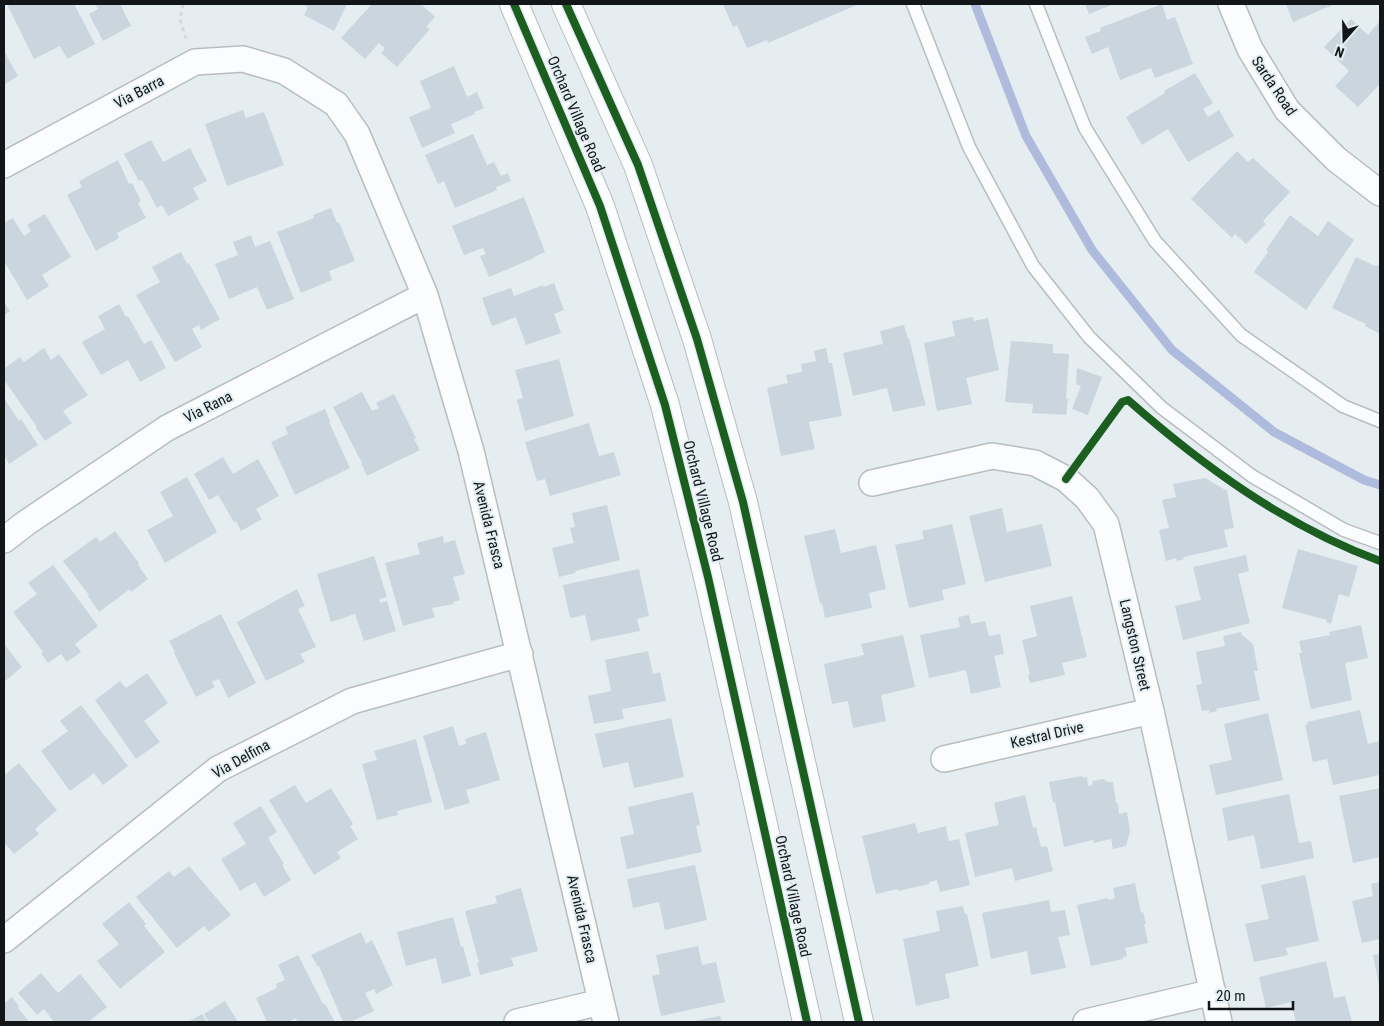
<svg xmlns="http://www.w3.org/2000/svg" width="1384" height="1026" font-family="'Roboto Condensed',sans-serif">
  <style>
    .lines { fill: none; stroke-linecap: round; stroke-linejoin: round }
    .stream { stroke: #afbbdd; stroke-width: 9 }
    .building { fill: #cad5dd }
    .service-casing { stroke: #b8bdbe; stroke-width: 15 }
    .minor-casing { stroke: #b8bdbe; stroke-width: 28 }
    .secondary-casing { stroke: #b8bdbe; stroke-width: 30 }
    .path { stroke: #d6d8d9; stroke-width: 3; stroke-dasharray: 4 4; stroke-linecap: butt }
    .service { stroke: #fbfcfd; stroke-width: 12 }
    .minor { stroke: #fbfcfd; stroke-width: 25 }
    .secondary { stroke: #fbfcfd; stroke-width: 28 }
    .cycleway-casing { stroke: #e3eef3; stroke-width: 11 }
    .cycleway { stroke: #1b5e20; stroke-width: 8 }
    .labels { text-anchor: middle; stroke-width: 4; stroke-linejoin: round; paint-order: stroke }
    .street-label { font-size: 15px; fill: #131618; stroke: #e3eef3 }
  </style>
  <rect width="100%" height="100%" fill="#e6edf0"/>
  <g class="lines">
    <!-- stream -->
    <path class="stream" d="M975,4l51,132 66,114 80,100 102,82 90,48 16,5"/>
  </g>
  <!-- building -->
  <path class="building" d="M7,4h67l21,40 -28,15 -7,-13 -26,13z
    M95,4h25l11,22 -28,15 -14,-27 9,-5z
    M303,4h44l-13,27 -30,-16 4,-8z
    M372,4h49l14,13 -9,10 4,2 -33,38 -16,-14 4,-5 -6,-5 -14,16 -24,-21z
    M723,4h136l-91,39 -1,-3 -20,8 -10,-23 -4,2z
    M1085,4h29l-25,10z
    M1162,4l5,16 8,-3 18,47 -38,14 -4,-10 -31,12 -12,-33 -16,7 -7,-17 16,-6 -1,-3z
    M1286,4h49l-42,18z
    M1351,19l17,16 12,-14v63l-22,23 -23,-21 14,-15 -25,-24z
    M4,51l14,25 -14,9z
    M454,66l13,31 10,-5 7,16 -10,4 1,2 -24,10 4,9 -33,15 -13,-31 22,-9 -11,-27z
    M1195,73l18,30 -10,6 5,8 11,-7 15,26 -46,26 -20,-33 -26,16 -16,-28 39,-24 -1,-2z
    M243,110l3,8 18,-6 20,53 -57,21 -22,-62z
    M473,134l14,31 7,-3 7,14 7,-3 3,8 -15,6 1,3 -42,18 -11,-27 -6,3 -13,-29z
    M151,140l12,22 27,-14 17,33 -14,7 6,11 -31,17 -6,-11 -5,3 -15,-28 -3,1 -15,-27z
    M1237,151l11,11 5,-4 37,34 -27,29 3,3 -20,20 -11,-10 -3,4 -41,-39z
    M118,160l11,24 3,-1 9,18 -3,2 8,15 -29,15 2,5 -23,13 -29,-56 15,-8 -3,-6z
    M524,197l21,55 -11,5v1l-45,19 -9,-21 6,-2 -3,-6 -19,7 -12,-29z
    M331,208l6,15 2,-1 16,39 -26,10 3,9 -31,13 -24,-61 37,-14 -1,-3z
    M45,214l26,43 -29,18 7,11 -22,14 -23,-39v-38l9,-5 11,18 7,-5 -4,-6z
    M1290,215l28,21 10,-15 26,19 -48,70 -52,-38 14,-20 -2,-2z
    M251,235l4,12 15,-6 24,58 -27,11 -10,-23 -28,12 -14,-35 23,-9 -5,-13z
    M181,252l6,12 2,-1 31,56 -19,11 -2,-5 -7,4 10,18 -27,15 -39,-67 24,-13 -8,-15z
    M1356,257l19,9 1,-1 4,1v68l-15,-8 1,-2 -34,-16z
    M554,283l10,27 -10,4 7,19 -35,12 -10,-28 -24,9 -10,-28 29,-10 3,8 29,-11v2z
    M4,302l6,9 -6,4z
    M119,304l7,13 2,-1 16,28 7,-4 15,28 -26,14 -12,-22 -27,15 -19,-33 23,-13 -7,-13z
    M973,317l1,4 14,-3 11,52 -33,8 6,26 -35,7 -13,-68 31,-7 -3,-15z
    M904,325l4,14 1,-1 14,57 3,10 -33,7 -6,-24 -34,8 -10,-43 40,-9 -3,-13z
    M1011,341l42,3v9l16,1 -3,45h2l-2,16 -34,-2 1,-9 -28,-2z
    M44,348l7,12 8,-6 29,41 -25,16 9,12 -27,18 -9,-13 1,-1 -33,-47v-11l16,-12 4,5z
    M826,348l3,15h3l10,53 -33,6 6,27 -34,7 -14,-68 21,-5 -2,-8 16,-3 -1,-8 15,-3 -2,-10z
    M559,359l15,57 -49,15 -8,-31 6,-2 -8,-28z
    M1077,368l25,9 -14,38 -16,-6 9,-23 -5,-2z
    M362,392l10,19 7,-3 -3,-5 18,-9 22,44 -2,1 6,11 -53,26 -6,-13h1l-29,-56z
    M4,398l15,23 2,-2 17,26 -29,19 -5,-9z
    M325,409l5,12 -1,1 21,46 -55,27 -24,-53 17,-8 -3,-7z
    M589,423l10,33 15,-4 7,23 -71,21 -5,-17 -8,2 -12,-39z
    M223,457l10,17 25,-15 21,37 -23,13 6,10 -21,12 -5,-10 -2,1 -16,-27 -9,5 -15,-26z
    M187,477l30,55 -52,31 -18,-33 26,-14 -13,-24z
    M1205,478l22,13 7,37 -10,2 4,17 -45,10 1,2 -7,2 -1,-3 -10,3 -7,-31 10,-2 -7,-28 14,-3 -3,-13z
    M607,505l13,55 -45,11 1,2 -17,4 -7,-29 22,-5 -4,-15 5,-1 -3,-14z
    M1002,508l5,24 35,-8 10,42 -67,16 -16,-66z
    M952,524l14,60 -24,6 2,10 -35,8 -14,-63 29,-6 -2,-8z
    M835,529l6,24 35,-8 10,44 -17,4 3,15 -47,10 -3,-15 -2,1 -16,-68z
    M115,531l24,32 -1,2 10,14 -17,13 -1,-3 -31,23 -11,-16 1,-1 -26,-34 33,-24 4,5z
    M443,536l1,7 11,-3 10,34 -12,3 7,23 -7,2 1,2 -22,4 3,9 -32,9 -18,-63 35,-9 -3,-11z
    M1298,549l60,17 -9,31 -10,-3 -8,30 -5,-2 1,-2 -45,-12z
    M1246,555l3,16 -11,3 12,49 -67,17 -8,-34 26,-6 -8,-33z
    M374,556l13,41 -8,2 1,4 7,-2 9,30 -32,10 -9,-27 -24,8 -14,-48z
    M53,565l45,61 -23,18 6,8 -14,10 -6,-8 -13,9 -7,-10 2,-1 -30,-40 24,-18 -9,-11z
    M639,569l10,47 -12,3 3,12 -49,10 -6,-26 -15,3 -7,-33z
    M297,589l8,17 -7,3 18,38 -16,7 5,8 -39,19 -29,-59z
    M1072,596l15,61 -25,6 3,12 -35,8 -2,-8h2l-8,-35 15,-4 -7,-30z
    M221,614l35,69 -28,15 -9,-19 -7,3 3,5 -19,10 -22,-44 1,-1 -6,-11z
    M969,615l2,9 14,-3 4,15 11,-2 4,20 -10,2 7,31 -30,7 -5,-24 -37,8 -9,-43 40,-8 -2,-10z
    M1361,625l7,33 -23,5 7,37 -41,9 -12,-56h3l-3,-12 31,-6 -1,-3z
    M1241,632l1,3 11,9 5,27h-4l6,29 -44,9 1,2 -8,2v-3l-7,1 -6,-26 6,-1 -6,-32 29,-6 -2,-10z
    M903,635l12,52 -34,8 5,26 -33,7 -5,-27 -16,3 -8,-40 40,-9 -3,-11z
    M4,644l18,23 -18,15z
    M648,651l5,23 7,-2 6,29 -44,8 2,10 -30,5 -6,-28 23,-5 -6,-31z
    M147,673l21,30 -24,18 16,21 -24,17 -41,-59 25,-19 6,7z
    M81,705l47,61 -25,19 -9,-12 -24,18 -29,-40 27,-20 -8,-10z
    M1360,710l8,34 12,-3v34l-47,10 -6,-26 -14,3 -8,-37 3,-1 -1,-2z
    M1268,713l15,67 -67,15 -7,-30 23,-5 -8,-36z
    M671,718l13,59 -50,11 -6,-26 -25,6 -8,-34z
    M453,726l6,20 7,-2 -1,-5 21,-7 14,48 -34,10 4,13 -25,7 -22,-74z
    M416,739l16,63 -35,9 1,4 -21,5 -15,-56 15,-4 -3,-9z
    M19,763l38,47 -22,19 4,5 -25,20 -10,-12v-67z
    M1082,776l1,2 4,-1 1,9 4,-1 1,-4 10,-2 5,3h5l3,21h2l1,11 8,-2 3,20 -4,14 -13,3 -2,-10 -17,4 -1,-3 -29,7 -9,-45 -2,1 -4,-21z
    M295,785l11,18 25,-15 22,36 -3,2 8,13 -21,13 4,6 -27,17 -45,-75z
    M1380,788v69l-27,6 -14,-67z
    M693,792l7,33 -4,1 6,26 -75,17 -7,-32 14,-3 -6,-27z
    M1289,794l10,49 12,-2 3,17 -53,11 -7,-34 -26,6 -6,-33z
    M1025,795l8,33 3,-1 5,20 6,-1 6,25 -38,10 -3,-13 -37,9 -10,-44 34,-8 -5,-22z
    M261,806l16,26 -9,6 16,26 -2,1 9,15 -27,17 -9,-15 -15,9 -19,-32 25,-15 -13,-21z
    M915,823l3,10 29,-7 -1,2 3,13 10,-2 11,46 -30,7 -3,-12 -8,2v2l-31,7v-2l-22,5 -14,-58z
    M695,865l12,55 -42,10 -6,-28 -26,6 -6,-29z
    M189,866l42,49 -22,17 -5,-6 -27,22 -41,-51 33,-26 5,6z
    M1305,875l14,66 -33,7 2,7 -34,7 -9,-38 24,-5 -8,-34z
    M1380,882v57l-18,4 -10,-42 21,-5 -2,-12z
    M1135,883l6,30 2,-1 3,12h-2l4,19 -23,5 2,8 -4,1v2l-32,7 -14,-61 31,-7 1,2 6,-2 -2,-10z
    M521,888l17,63 -27,7 3,8 -34,9 -3,-12h2l-14,-52 32,-8 -2,-7z
    M1049,900l2,12 14,-2 5,25 -12,2 8,31 -35,7 -4,-24 -36,8 -9,-46z
    M129,902l17,22 -2,2 21,26 -45,37 -23,-28 22,-17 -17,-20z
    M963,906l2,8h2l12,52 -34,8 5,24 -34,8 -13,-67 37,-8 -4,-20z
    M453,917l8,30 2,-1 8,30 -29,8 -6,-26 -30,8 -9,-34z
    M361,932l5,12 6,-4 21,45 -17,9 -2,-5 -9,4 9,18 -24,11h-7l-24,-56 -1,1 -7,-12z
    M698,946l4,19 14,-3 9,40 -64,14 -9,-40 8,-2 -4,-19z
    M1380,954v32h-1l-6,-31z
    M298,955l25,49h2l10,18h-38l-1,-4 -8,4h-21l-11,-24 21,-10 -1,-4 9,-4 -7,-15z
    M1326,961l8,37 11,-2 7,26h-56l-5,-20 -25,6 -7,-31z
    M41,973l17,20 22,-19 27,33 -19,15h-34l-10,-13 -7,6 -19,-22z
    M12,997l7,9 -1,2 11,14h-25v-18z
    M225,1001l13,21h-29l-5,-8z
    M202,1014l5,8h-19z
    M720,1016l2,6h-27l-1,-1z"/>
  <g class="lines">
    <!-- service casing -->
    <g class="service-casing">
      <path id="service" d="M913,4l56,143 64,119 56,71 73,71 90,68 92,54 36,13
        M1036,4l49,124 70,113 86,94 102,71 37,15"/>
    </g>
    <!-- minor casing -->
    <g class="minor-casing">
      <path id="minor" d="M1231,4l19,45 37,61 49,49 44,34
        M4,165l191,-103 48,-3 41,12 52,33 21,30 68,161 46,156 135,571
        M872,483l120,-27 43,7 31,16 21,19 19,26 45,187 68,311
        M4,540l22,-17 141,-95 258,-133
        M944,759l207,-48
        M4,940l214,-171 134,-68 168,-47
        M517,1022l84,-20
        M1086,1022l127,-30"/>
    </g>
    <!-- secondary casing -->
    <g class="secondary-casing">
      <path id="secondary" d="M514,4l86,202 65,199 43,172 99,445
        M566,4l72,161 59,174 46,163 116,520"/>
    </g>
    <!-- path -->
    <path class="path" d="M183,4l-3,16 6,18
      M1081,459l41,-57 4,-1"/>
    <!-- service -->
    <use href="#service" class="service"/>
    <!-- minor -->
    <use href="#minor" class="minor"/>
    <!-- secondary -->
    <use href="#secondary" class="secondary"/>
    <!-- cycleway casing -->
    <g class="cycleway-casing">
      <path id="cycleway" d="M514,4l86,202 65,199 43,172 99,445
        M566,4l72,161 59,174 46,163 116,520
        M1066,479l56,-77 6,-2c75,66 157,126 252,161"/>
    </g>
    <!-- cycleway -->
    <use href="#cycleway" class="cycleway"/>
  </g>
  <g class="labels">
    <!-- street labels -->
    <g class="street-label">
      <text transform="translate(1274 86) rotate(56)" y="5">Sarda Road</text>
      <text transform="translate(139 92) rotate(-28)" y="5">Via Barra</text>
      <text transform="translate(576 114) rotate(67)" y="5">Orchard Village Road</text>
      <text transform="translate(208 407) rotate(-27)" y="5">Via Rana</text>
      <text transform="translate(703 501) rotate(76)" y="5">Orchard Village Road</text>
      <text transform="translate(489 525) rotate(76)" y="5">Avenida Frasca</text>
      <text transform="translate(1135 645) rotate(77)" y="5">Langston Street</text>
      <text transform="translate(1047 735) rotate(-13)" y="5">Kestral Drive</text>
      <text transform="translate(241 759) rotate(-29)" y="5">Via Delfina</text>
      <text transform="translate(793 896) rotate(78)" y="5">Orchard Village Road</text>
      <text transform="translate(582 919) rotate(77)" y="5">Avenida Frasca</text>
    </g>
  </g>
  <!-- border -->
  <rect width="1384" height="1026" fill="none" stroke="#131618" stroke-width="10"/>
  <!-- north arrow -->
  <g transform="translate(1344 40) rotate(200)" stroke="#e3eef3" stroke-width="4" paint-order="stroke">
  <path d="M0-4L9 19L0 12L-9 19Z" fill="#131618"/>
  <text y="-8" font-size="14" font-weight="bold" text-anchor="middle" fill="#131618">N</text>
  </g>
  <!-- scale -->
  <path d="M1209 1001v8h84v-8" fill="none" stroke="#131618" stroke-width="2.5"/>
  <text x="1216" y="1001" font-size="15" fill="#131618" stroke="#e3eef3" stroke-width="4" paint-order="stroke">20 m</text>
</svg>
